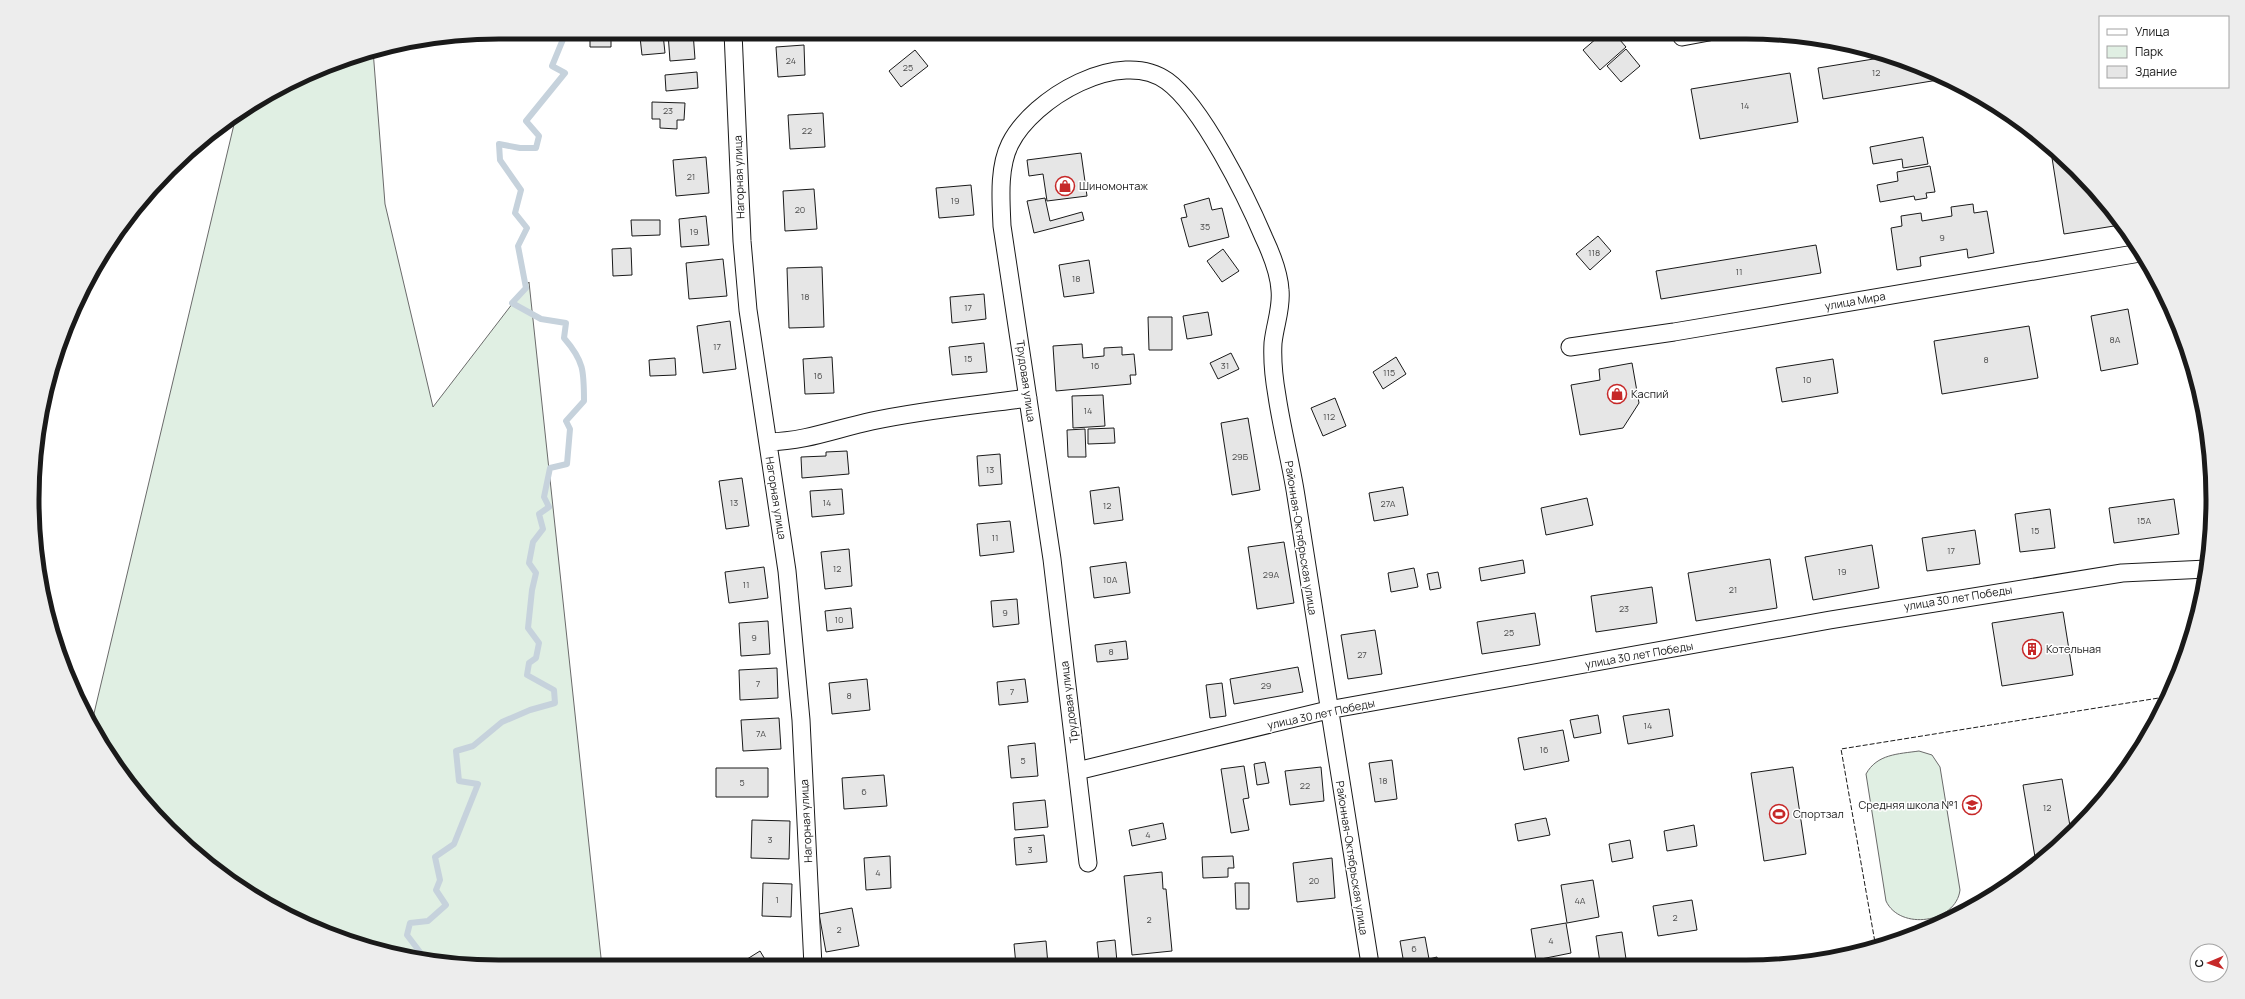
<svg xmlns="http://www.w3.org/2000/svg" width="2245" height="999" font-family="Manrope,sans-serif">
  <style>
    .green { fill: #e0efe3; stroke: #6a6a6a }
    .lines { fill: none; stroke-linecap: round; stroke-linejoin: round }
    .stream { stroke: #c6d2dc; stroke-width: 6 }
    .building { fill: #e6e6e6; stroke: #1a1a1a }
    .minor-casing { stroke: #1a1a1a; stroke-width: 19 }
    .minor { stroke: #fff; stroke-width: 17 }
    .fence { stroke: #1a1a1a; stroke-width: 1; stroke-dasharray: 5 2; stroke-linecap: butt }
    .power { stroke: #c62828; stroke-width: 1; stroke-dasharray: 14 3 2 3; stroke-linecap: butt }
    .labels { text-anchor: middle; stroke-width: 3; stroke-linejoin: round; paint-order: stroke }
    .number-label { font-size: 9px; fill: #4d4d4d }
    .street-label { font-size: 11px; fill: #1a1a1a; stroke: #fff }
    .poi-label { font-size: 11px; fill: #1a1a1a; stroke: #fff; text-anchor: start }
    .rim { fill: none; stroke: #1a1a1a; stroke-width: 5 }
  </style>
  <rect width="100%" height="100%" fill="#fff"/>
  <!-- green -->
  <path class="green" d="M373,50l12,154 48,203 96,-125 73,685h-102l-91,-9 -60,-16 -83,-38 -75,-53 -43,-43 -57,-82 145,-610c41,-29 89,-53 137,-66z
    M1919,751l13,4 8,12 20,123c-4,33 -60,41 -74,11l-20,-127c11,-20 32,-20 53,-23z"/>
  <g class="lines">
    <!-- stream -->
    <path class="stream" d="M426,960l-19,-25 3,-12 18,-2 18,-16 -10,-15 4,-10 -5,-23 19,-13 24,-60 -19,-3 -3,-30 17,-5 29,-24 28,-12 25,-7 -1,-13 -27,-15 2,-12 7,-5 3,-15 -11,-15 4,-38 4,-17 -7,-10 4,-21 10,-13 -4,-15 10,-7 -5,-10 6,-29 17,-4 3,-35 -4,-8 18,-20c0,-30 0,-40 -20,-63l2,-15 -25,-4 -29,-16 14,-15 -8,-42 9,-18 -12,-15 6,-23 -21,-30 -1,-16 21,4h16l3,-12 -13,-15 39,-48 -13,-7 14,-34"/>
  </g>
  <!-- building -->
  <path class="building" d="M590,32h21v15h-21z
    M693,32l2,27 -25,2 -2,-28z
    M1583,32h19l-11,9z
    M1604,32h9l13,15 -26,23 -17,-20z
    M663,34l2,19 -23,2 -2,-18z
    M804,45l1,30 -27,2 -2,-30z
    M1626,49l14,17 -19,16 -14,-16z
    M915,50l13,16 -27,21 -12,-16z
    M1892,56l52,23 -121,20 -5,-31z
    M697,72l1,16 -32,3 -1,-16z
    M1790,73l8,49 -98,17 -9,-50z
    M652,102l33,1 -1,17h-7v9l-17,-1v-9h-8z
    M823,113l2,34 -35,2 -2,-34z
    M1923,137l5,27 -25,4 -1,-9 -29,5 -3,-17z
    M2050,145l61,64 3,17 -50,8z
    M1081,153l6,43 -40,5 -4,-27 -14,2 -2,-16z
    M706,157l3,36 -33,3 -3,-36z
    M1930,166l5,26 -9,1 1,5 -12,2 -1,-4 -34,6 -3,-17 21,-4 -1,-9z
    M971,185l3,30 -35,3 -3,-30z
    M814,189l3,40 -32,2 -2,-40z
    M1045,198l5,23 32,-9 2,8 -50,13 -7,-32z
    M1209,198l3,12 10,-2 7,29 -40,10 -8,-29 6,-1 -3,-12z
    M1973,204l1,9 13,-2 7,42 -26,5 -1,-9 -47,8 1,9 -24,4 -6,-42 11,-2 -1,-10 20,-3 1,8 30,-5 -1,-9z
    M706,216l3,29 -28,2 -2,-28z
    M631,220h29v15l-28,1z
    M1598,236l13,15 -21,19 -14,-16z
    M1816,245l5,28 -160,26 -5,-28z
    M631,248l1,27 -19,1 -1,-27z
    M1223,249l16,22 -17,11 -15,-21z
    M723,259l4,37 -38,3 -3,-36z
    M1089,260l5,33 -30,4 -5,-32z
    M822,267l2,60 -35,1 -2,-60z
    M984,294l2,25 -34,4 -2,-26z
    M2128,309l10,55 -37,7 -10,-55z
    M1208,312l4,23 -25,4 -4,-23z
    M1148,317h24v33h-23z
    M730,321l6,48 -33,4 -6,-47z
    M2029,326l9,52 -96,16 -8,-53z
    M984,343l3,29 -35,3 -3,-28z
    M1082,344l1,14 21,-2v-8l18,-1v8l12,-1 2,21h-6l1,9 -75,7 -3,-45z
    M1231,353l8,16 -21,10 -8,-16z
    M832,357l2,36 -29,1 -2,-35z
    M1396,357l10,17 -23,15 -10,-17z
    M675,358l1,17 -26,1 -1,-16z
    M1833,359l5,34 -56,9 -6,-34z
    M1632,363l7,40 -16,25 -43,7 -9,-50 29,-5 -1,-11z
    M1103,395l2,31 -32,2 -1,-32z
    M1335,398l11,28 -23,10 -12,-28z
    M1248,418l12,72 -28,5 -11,-72z
    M1114,428l1,15 -27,1v-15z
    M1085,429l1,28h-18l-1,-27z
    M847,451l2,23 -47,4 -1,-21 25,-1v-4z
    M1000,454l2,30 -23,2 -2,-30z
    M742,478l7,48 -23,3 -7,-48z
    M1119,487l4,33 -29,4 -4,-33z
    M1403,487l5,28 -34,6 -5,-28z
    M842,489l2,25 -32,3 -2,-26z
    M1587,498l6,27 -47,10 -5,-27z
    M2174,499l5,35 -65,9 -5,-35z
    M2050,509l5,39 -35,4 -5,-38z
    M1010,521l4,31 -34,4 -3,-32z
    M1975,530l5,34 -53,7 -5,-33z
    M1284,542l10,61 -37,6 -9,-62z
    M1872,545l7,43 -66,12 -8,-43z
    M849,549l3,37 -27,3 -4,-37z
    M1770,559l7,49 -81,13 -8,-48z
    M1523,560l2,13 -44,8 -2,-13z
    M1126,562l4,31 -36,5 -4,-31z
    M764,567l4,31 -39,5 -4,-31z
    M1414,568l4,19 -27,5 -3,-19z
    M1438,572l3,16 -11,2 -3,-16z
    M1652,587l5,36 -61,9 -5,-36z
    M1017,599l2,25 -26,3 -2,-26z
    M851,608l2,20 -26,3 -2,-20z
    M2063,612l10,63 -71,11 -10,-63z
    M1535,613l5,32 -58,9 -5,-32z
    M768,621l2,33 -29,2 -2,-33z
    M1375,630l7,44 -34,5 -7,-44z
    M1126,641l2,18 -31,3 -2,-17z
    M1298,667l5,25 -69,12 -4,-25z
    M777,668l1,30 -38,2 -1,-30z
    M867,679l3,31 -38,4 -3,-31z
    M1025,679l3,23 -29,3 -2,-23z
    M1222,683l4,33 -16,2 -4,-33z
    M1669,709l4,27 -45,8 -5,-28z
    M1598,715l3,18 -27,5 -4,-18z
    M779,718l2,31 -38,2 -2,-31z
    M1563,730l6,31 -45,9 -6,-32z
    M1035,743l3,33 -27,2 -3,-32z
    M1392,760l5,39 -22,3 -6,-39z
    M1265,762l4,21 -12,2 -3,-21z
    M1244,766l5,32 -6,1 6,31 -18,3 -10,-64z
    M1321,767l3,34 -34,4 -5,-34z
    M1793,767l13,87 -42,7 -13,-88z
    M716,768h52v29h-52z
    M884,775l3,31 -43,3 -2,-31z
    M2062,779l9,53 -17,19 -18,12 -13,-78z
    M1045,800l3,27 -33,3 -2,-27z
    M1546,818l4,17 -32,6 -3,-17z
    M752,820l38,1 -1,38 -38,-1z
    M1163,823l3,16 -34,7 -3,-16z
    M1694,825l3,21 -30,5 -3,-20z
    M1044,835l3,27 -31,3 -2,-27z
    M1630,840l3,18 -21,4 -3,-18z
    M890,856l1,32 -25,2 -2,-32z
    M1233,856l1,12h-6v9l-25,1 -1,-21z
    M1332,858l3,40 -38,4 -4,-39z
    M1162,872l1,17h3l6,62 -40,4 -8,-79z
    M1593,880l6,37 -32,6 -6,-38z
    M763,883l29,1 -1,33 -29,-1z
    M1235,883h14v26h-13z
    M1692,900l5,30 -39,6 -5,-30z
    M852,908l7,38 -33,6 -7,-38z
    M1566,923l5,30 -35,7 -5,-31z
    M1622,932l4,27 -26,4 -4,-27z
    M1425,937l4,22 8,-2 1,7h-34l-4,-23z
    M1115,940l2,22 -18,1 -2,-21z
    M1046,941l2,24h-32l-2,-21z
    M760,951l9,15h-33z"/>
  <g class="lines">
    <!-- minor casing -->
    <g class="minor-casing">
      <path id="minor" d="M733,32l9,209 6,69 39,261 14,149 12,246
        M1682,37l27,-5
        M1570,347l104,-15 466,-79
        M768,442c39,-1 67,-13 104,-21 51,-11 104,-16 156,-23
        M1077,771l251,-61 502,-90 292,-47 85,-4
        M1088,863l-36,-304 -50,-333c-1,-25 -4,-58 8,-82 23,-46 110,-97 157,-63 35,25 80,117 97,157 8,17 15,34 16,52 2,18 -5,34 -7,53 -1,18 1,36 4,53 5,34 14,67 19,100 25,156 48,312 74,468"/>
    </g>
    <!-- minor -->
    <use href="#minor" class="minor"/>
    <!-- fence -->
    <path class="fence" d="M1876,948l-35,-199 324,-52"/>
    <!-- power -->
    <path class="power" d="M38,440l22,-95"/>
  </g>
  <!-- icons -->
  <defs>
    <g id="shop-ring" transform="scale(1)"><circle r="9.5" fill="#fff" stroke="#c62828" stroke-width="1.5"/><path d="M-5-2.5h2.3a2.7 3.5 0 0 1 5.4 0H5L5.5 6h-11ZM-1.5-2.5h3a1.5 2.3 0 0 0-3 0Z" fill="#c62828"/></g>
    <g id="building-ring" transform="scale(1)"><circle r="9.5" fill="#fff" stroke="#c62828" stroke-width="1.5"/><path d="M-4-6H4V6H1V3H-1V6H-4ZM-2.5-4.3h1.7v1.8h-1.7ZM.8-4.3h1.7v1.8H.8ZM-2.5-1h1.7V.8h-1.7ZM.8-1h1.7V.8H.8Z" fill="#c62828"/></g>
    <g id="school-ring" transform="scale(1)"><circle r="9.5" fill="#fff" stroke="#c62828" stroke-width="1.5"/><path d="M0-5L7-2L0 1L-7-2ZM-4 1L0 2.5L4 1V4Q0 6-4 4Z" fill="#c62828"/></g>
    <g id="stadium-ring" transform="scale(1)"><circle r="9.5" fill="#fff" stroke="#c62828" stroke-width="1.5"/><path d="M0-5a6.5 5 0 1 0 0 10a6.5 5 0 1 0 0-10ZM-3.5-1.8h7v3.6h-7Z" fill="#c62828"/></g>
  </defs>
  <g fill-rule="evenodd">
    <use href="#shop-ring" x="1065" y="186"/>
    <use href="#shop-ring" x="1617" y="394"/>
    <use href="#building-ring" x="2032" y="649"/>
    <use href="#school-ring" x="1972" y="805"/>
    <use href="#stadium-ring" x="1779" y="814"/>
  </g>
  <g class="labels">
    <!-- number labels -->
    <g class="number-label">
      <text x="791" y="64">24</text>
      <text x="908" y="71">25</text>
      <text x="1876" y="76">12</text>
      <text x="1745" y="109">14</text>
      <text x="668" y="114">23</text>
      <text x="807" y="134">22</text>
      <text x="691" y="180">21</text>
      <text x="955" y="204">19</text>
      <text x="800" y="213">20</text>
      <text x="1205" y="230">35</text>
      <text x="694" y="235">19</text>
      <text x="1942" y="241">9</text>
      <text x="1594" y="256">118</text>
      <text x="1739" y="275">11</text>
      <text x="1076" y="282">18</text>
      <text x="805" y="300">18</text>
      <text x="968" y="311">17</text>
      <text x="2115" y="343">8А</text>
      <text x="717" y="350">17</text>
      <text x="968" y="362">15</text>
      <text x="1986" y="363">8</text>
      <text x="1095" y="369">16</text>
      <text x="1225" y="369">31</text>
      <text x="1389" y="376">115</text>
      <text x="818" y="379">16</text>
      <text x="1807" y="383">10</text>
      <text x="1088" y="414">14</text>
      <text x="1329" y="420">112</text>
      <text x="1240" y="460">29Б</text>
      <text x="990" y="473">13</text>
      <text x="734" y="506">13</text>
      <text x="827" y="506">14</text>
      <text x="1388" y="507">27А</text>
      <text x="1107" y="509">12</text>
      <text x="2144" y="524">15А</text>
      <text x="2035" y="534">15</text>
      <text x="995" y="541">11</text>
      <text x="1951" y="554">17</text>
      <text x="837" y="572">12</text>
      <text x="1842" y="575">19</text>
      <text x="1271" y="578">29А</text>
      <text x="1110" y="583">10А</text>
      <text x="746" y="588">11</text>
      <text x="1733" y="593">21</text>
      <text x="1624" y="612">23</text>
      <text x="1005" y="616">9</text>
      <text x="839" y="623">10</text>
      <text x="1509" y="636">25</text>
      <text x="754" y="641">9</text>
      <text x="1111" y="655">8</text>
      <text x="1362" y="658">27</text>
      <text x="758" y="687">7</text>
      <text x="1266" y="689">29</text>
      <text x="1012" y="695">7</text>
      <text x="849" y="699">8</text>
      <text x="1648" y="729">14</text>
      <text x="761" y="737">7А</text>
      <text x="1544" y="753">16</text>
      <text x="1023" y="764">5</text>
      <text x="1383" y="784">18</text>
      <text x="742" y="786">5</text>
      <text x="1305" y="789">22</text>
      <text x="864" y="795">6</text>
      <text x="2047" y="811">12</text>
      <text x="1148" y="838">4</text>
      <text x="770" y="843">3</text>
      <text x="1030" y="853">3</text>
      <text x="878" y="876">4</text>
      <text x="1314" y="884">20</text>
      <text x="777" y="903">1</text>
      <text x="1580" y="904">4А</text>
      <text x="1675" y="921">2</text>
      <text x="1149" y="923">2</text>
      <text x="839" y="933">2</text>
      <text x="1551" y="944">4</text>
      <text x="1414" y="952">6</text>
    </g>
    <!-- street labels -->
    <g class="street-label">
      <text transform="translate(739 177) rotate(-92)" y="4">Нагорная улица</text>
      <text transform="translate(1855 301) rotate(-10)" y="4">улица Мира</text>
      <text transform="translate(1026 381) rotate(82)" y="4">Трудовая улица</text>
      <text transform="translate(776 498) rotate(81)" y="4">Нагорная улица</text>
      <text transform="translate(1301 538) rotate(81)" y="4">Районная-Октябрьская улица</text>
      <text transform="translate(1958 598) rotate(-9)" y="4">улица 30 лет Победы</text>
      <text transform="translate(1639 655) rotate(-10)" y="4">улица 30 лет Победы</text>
      <text transform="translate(1069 702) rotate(-97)" y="4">Трудовая улица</text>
      <text transform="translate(1321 714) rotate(-12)" y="4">улица 30 лет Победы</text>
      <text transform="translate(806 821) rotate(-93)" y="4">Нагорная улица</text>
      <text transform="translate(1352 858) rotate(81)" y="4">Районная-Октябрьская улица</text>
    </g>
    <!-- poi labels -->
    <g class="poi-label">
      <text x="1079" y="190">Шиномонтаж</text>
      <text x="1631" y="398">Каспий</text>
      <text x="2046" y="653">Котельная</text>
      <text x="1958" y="809" text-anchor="end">Средняя школа №1</text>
      <text x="1793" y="818">Спортзал</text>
    </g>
  </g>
  <!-- crop -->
  <path d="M0 0H2245V999H0ZM499 39H1746A460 460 0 0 1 2206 499V500A460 460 0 0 1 1746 960H499A460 460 0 0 1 39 500V499A460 460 0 0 1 499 39Z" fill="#ededed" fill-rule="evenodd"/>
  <path class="rim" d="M499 39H1746A460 460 0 0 1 2206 499V500A460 460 0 0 1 1746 960H499A460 460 0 0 1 39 500V499A460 460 0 0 1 499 39Z"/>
  <!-- legend -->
  <rect x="2099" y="16" width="130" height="72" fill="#ffffff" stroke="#a3a3a3"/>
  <rect x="2107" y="29" width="20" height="6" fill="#ffffff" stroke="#a3a3a3"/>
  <text x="2135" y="36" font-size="12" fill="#1a1a1a">Улица</text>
  <rect x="2107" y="46" width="20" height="12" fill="#e0efe3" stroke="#a3a3a3"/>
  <text x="2135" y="56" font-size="12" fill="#1a1a1a">Парк</text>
  <rect x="2107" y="66" width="20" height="12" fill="#e6e6e6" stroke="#a3a3a3"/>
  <text x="2135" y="76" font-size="12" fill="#1a1a1a">Здание</text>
  <!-- north arrow -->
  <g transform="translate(2209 963) rotate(268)"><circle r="19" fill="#ffffff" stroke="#a3a3a3"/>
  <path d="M0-3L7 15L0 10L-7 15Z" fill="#c62828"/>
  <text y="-6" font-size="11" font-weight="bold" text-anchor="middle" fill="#1a1a1a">С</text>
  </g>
</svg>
